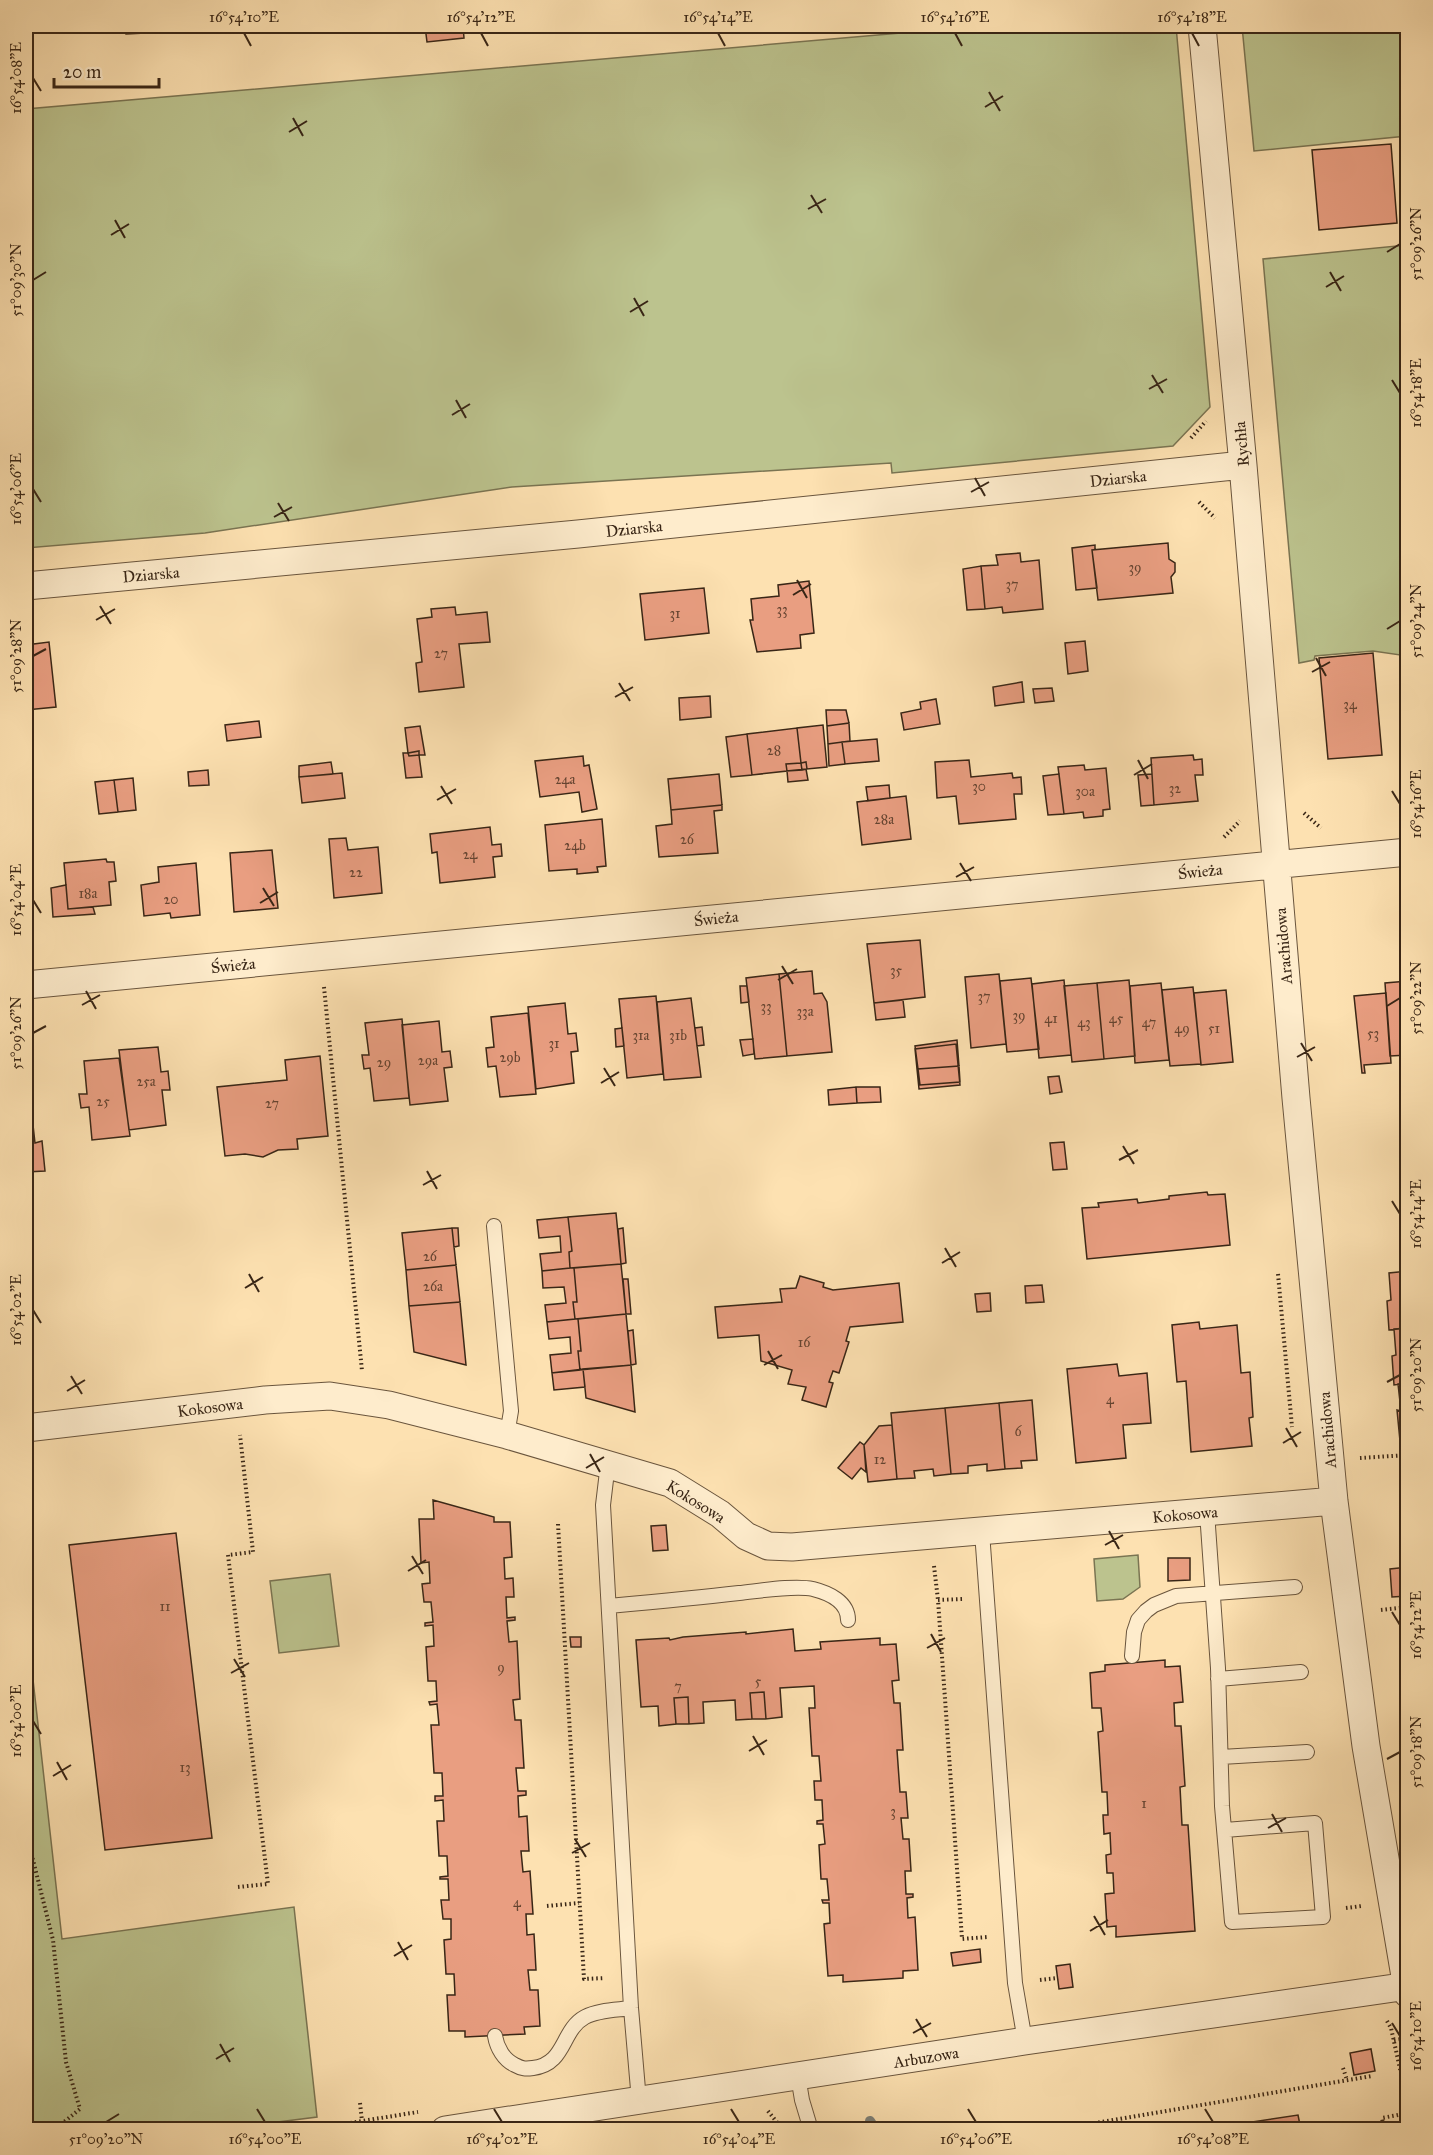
<svg xmlns="http://www.w3.org/2000/svg" width="1433" height="2155" font-family="'IM FELL Great Primer',serif">
  <style>
    .green { fill: #bcc38e; stroke: #7a7452; stroke-width: 1.5 }
    .lines { fill: none; stroke-linecap: round; stroke-linejoin: round }
    .stream { stroke: #7b7f78; stroke-width: 10 }
    .building { fill: #e99e81; stroke: #392616; stroke-width: 1.5 }
    .service-casing { stroke: #6a553d; stroke-width: 16 }
    .minor-casing { stroke: #6a553d; stroke-width: 29 }
    .path { stroke: #392616; stroke-width: 4; stroke-dasharray: 1.5 3; stroke-linecap: butt }
    .service { stroke: #feeccc; stroke-width: 14 }
    .minor { stroke: #feeccc; stroke-width: 27 }
    .ticks { fill: none; stroke: #392616; stroke-width: 2 }
    .labels { text-anchor: middle; stroke-width: 6; stroke-linejoin: round; paint-order: stroke }
    .number-label { font-size: 14px; fill: #654431 }
    .street-label { font-size: 16px; fill: #392616; stroke: #feeccc }
    .neatline { fill: none; stroke: #392616; stroke-width: 2 }
    .ticks-label { font-size: 15px; text-anchor: middle; fill: #392616 }
  </style>
  <rect width="100%" height="100%" fill="#fde1b1"/>
  <filter id="stains"><feTurbulence type="fractalNoise" baseFrequency=".00333" numOctaves="4"/><feColorMatrix values="0 0 0 0 .2 0 0 0 0 .09 0 0 0 0 .02 0 0 0 .5 -.17"/></filter>
  <radialGradient id="worn" r=".72"><stop offset=".6" stop-color="#630" stop-opacity="0"/><stop offset="1" stop-color="#630" stop-opacity=".3"/></radialGradient>
  <!-- green -->
  <path class="green" d="M982,26h194l34,381 -37,39 -281,27 -1,-10 -379,24 -307,46 -179,15v-439z
    M1242,26h165v110l-153,15z
    M1407,245v411l-34,-5 -58,5 -1,4 -15,3 -36,-404z
    M1138,1555l2,32 -17,12 -26,2 -3,-42z
    M330,1574l9,72 -60,7 -9,-72z
    M26,1617l36,322 232,-32 23,210 -101,13 -190,-1z"/>
  <g class="lines">
    <!-- stream -->
    <path class="stream" d="M870,2121l6,9"/>
  </g>
  <!-- building -->
  <path class="building" d="M26,26h37l1,3 -38,5z
    M125,26h19l1,7 -19,1z
    M425,26h38l1,12 -37,4z
    M1391,144l6,79 -78,7 -7,-80z
    M1168,543l1,16 6,4v9l-4,5 2,16 -75,7 -6,-50z
    M1095,545v5h-3l5,38 -21,2 -4,-42z
    M1020,553l1,9 18,-2 4,49 -40,4 -1,-6 -17,2 -4,-43 17,-1 -2,-10z
    M981,566l4,43 -18,1 -4,-41z
    M809,581l5,52 -14,2 1,13 -44,4 -7,-32h3l-2,-21 28,-3 -1,-11z
    M704,588l5,45 -64,7 -5,-46z
    M455,607l1,8 31,-3 3,30 -31,2 5,43 -45,5 -3,-29 6,-1 -5,-43 15,-2 -1,-8z
    M1085,641l3,30 -20,3 -3,-31z
    M49,642l7,65 -30,3v-65z
    M1373,653l9,102 -54,4 -9,-101z
    M1022,682l2,20 -29,4 -2,-19z
    M1052,688l2,13 -19,2 -2,-14z
    M710,696l1,21 -31,3 -1,-22z
    M936,699l4,25 -36,6 -3,-17 20,-4 -1,-7z
    M826,710h20l3,13 -22,3z
    M259,721l2,16 -34,4 -2,-16z
    M849,723l1,18 -22,3 -1,-18z
    M823,725l4,42 -20,2 -1,-7 -5,1 -4,-35z
    M420,726l5,29h-6v-4l-11,2 -3,-25z
    M797,728l4,35 -15,1 1,7 -35,4 -5,-41z
    M747,734l5,41 -21,2 -5,-40z
    M877,739l2,22 -34,3 -3,-22z
    M842,742l3,22 -16,2 -1,-22z
    M419,751v4l-10,1 -1,-3z
    M403,753h5l1,3 10,-1 3,22 -16,1z
    M1193,755l1,5 8,-1 1,16h-8l3,26 -44,4 -3,-47z
    M583,756l1,10 5,-1 8,44 -15,3 -3,-20 -39,5 -5,-36z
    M969,760l2,17 41,-4 1,5 8,-1 1,17h-8l2,25 -57,5 -3,-28 -19,2 -2,-36z
    M331,762l2,12 -34,3v-11z
    M806,762l1,7 -5,1 -1,-7z
    M801,763l1,7 -15,1 -1,-7z
    M1084,765l1,5 21,-2 4,41 -7,1v6l-19,2 -1,-6 -19,2 -6,-47z
    M806,769l2,11 -20,2 -1,-11z
    M208,770l1,15 -20,1 -1,-14z
    M342,773l3,25 -43,5 -3,-26z
    M719,774l3,31 -51,5 -3,-31z
    M1059,774l5,40 -16,1 -5,-39z
    M1152,774l2,31 -13,1 -3,-31z
    M133,778l3,32 -18,2 -4,-32z
    M114,780l4,32 -19,2 -4,-32z
    M889,785l1,13 -22,3 -2,-14z
    M906,796l5,43 -49,6 -5,-43z
    M722,805v5l-8,1 4,42 -59,4 -3,-31 16,-2 -1,-14z
    M602,819l4,47 -9,1 1,5 -21,2v-5l-28,2 -4,-46z
    M490,827l2,18 9,-1 1,12 -9,1 2,20 -55,6 -3,-31 -5,1 -2,-19z
    M346,838l2,12 30,-3 4,46 -48,5 -5,-59z
    M272,850l6,58 -44,4 -4,-59z
    M106,859l1,3h7l2,19 -7,1 2,23 -43,4 -4,-46z
    M196,863l4,52 -29,3 -1,-5 -26,3 -3,-31 18,-3 -1,-15z
    M66,885l2,24 25,-2 2,7 -42,3 -2,-29z
    M920,940l5,57 -51,6 -7,-59z
    M812,971l2,23 8,-1 5,9 5,50 -45,4 -8,-82z
    M779,974l8,82 -32,3 -9,-81z
    M999,974l7,70 -35,4 -6,-71z
    M1031,978l8,71 -32,3 -7,-71z
    M1064,980l7,75 -32,3 -7,-74z
    M1129,980l6,76 -31,3 -7,-76z
    M1408,981v74l-18,1 -5,-73z
    M1097,983l7,76 -32,3 -8,-76z
    M1161,983l8,77 -34,3 -5,-77z
    M740,986h7l2,16 -8,1z
    M1193,987l8,77 -31,2 -8,-76z
    M1226,990l7,72 -32,3 -7,-72z
    M1386,993l5,70 -27,2 1,8h-3l-8,-77z
    M656,996l7,78 -36,4 -8,-79z
    M691,998l10,79 -37,3 -7,-78z
    M903,1000l2,17 -29,3 -2,-17z
    M565,1003l3,31 8,-1 2,18 -7,1 3,31 -38,6 -8,-82z
    M528,1013l8,81 -36,3 -4,-31 -8,1 -2,-19 8,-1 -3,-30z
    M402,1019l7,79 -35,3 -4,-33 -6,1 -2,-14h7l-4,-32z
    M439,1021l3,31 8,-1 2,16 -8,1 4,33 -38,4 -8,-80z
    M702,1027l2,18 -7,1 -2,-18z
    M622,1028l2,18 -8,1 -1,-18z
    M753,1039l1,15 -11,2 -3,-16z
    M957,1040l2,26 -41,3 -3,-23z
    M956,1044l4,41 -41,4 -4,-40z
    M158,1047l3,25 7,-1 2,19h-8l4,35 -37,5 -10,-80z
    M320,1056l8,80 -31,3 1,10 -20,1 -15,7 -18,-3 -20,2 -8,-69 70,-7 -2,-20z
    M119,1058l11,78 -38,4 -3,-33 -8,1 -2,-14h8l-3,-33z
    M959,1066l1,16 -40,3 -2,-16z
    M27,1071l8,72 7,-2 3,30 -19,1v-100z
    M1059,1076l3,16 -12,2 -2,-17z
    M856,1087l1,16 -28,2 -1,-15z
    M856,1087h24l1,15 -24,1z
    M1064,1142l3,27 -14,1 -3,-27z
    M1207,1192l1,3 17,-1 5,51 -143,14 -5,-51 17,-1 -1,-4 39,-4 1,4 31,-4v-3z
    M616,1213l5,51 -51,4 -1,-16 3,-1 -4,-34z
    M568,1217l4,34 -3,1 1,16 -28,3 -2,-17 21,-2 -1,-16 -21,2 -2,-18z
    M452,1228h6l1,18 -5,1z
    M452,1228l4,37 -50,5 -4,-37z
    M623,1228l3,35 -5,1 -3,-35z
    M621,1264l5,50 -51,5 -2,-17h4l-3,-34z
    M456,1265l4,37 -51,4 -3,-36z
    M570,1268h4l3,34h-4l2,17 -28,3 -2,-17 21,-2 -2,-16 -21,1 -1,-17z
    M1408,1271v57l-19,2 -2,-29 4,-1 -2,-27z
    M800,1276l24,7 -1,4 10,3 66,-7 4,39 -53,5 -4,14 3,1 -10,31 -6,-2 -4,11 4,1 -7,24 -24,-7 4,-13 -18,-3 4,-14 -31,-9 -2,-26 -41,3 -3,-31 67,-5 -2,-13 16,-1z
    M623,1279h5l3,35h-5z
    M1042,1285l2,17 -18,1 -1,-17z
    M990,1293l1,18 -14,1 -2,-18z
    M460,1302l6,63 -52,-13 -5,-46z
    M626,1314l5,51 -51,5 -2,-19h3l-3,-32z
    M575,1319h3l3,32h-3l2,19 -28,3 -2,-18 21,-2 -1,-16 -21,2 -2,-17z
    M1199,1322l1,7 37,-4 4,48 9,-1 3,45 -4,1 3,28 -61,6 -5,-71 -9,1 -5,-57z
    M1408,1328v55l-14,2 -2,-29 4,-1 -2,-26z
    M633,1330l3,34 -5,1 -3,-34z
    M1117,1364l2,12 28,-3 4,50 -28,2 3,33 -50,5 -9,-94z
    M631,1365l4,47 -49,-14 -3,-29z
    M583,1369l2,18 -31,3 -2,-17z
    M1408,1383v57l-8,1 -3,-31 4,1 -3,-27z
    M1032,1400l5,60 -16,1 1,7 -17,1 -6,-66z
    M999,1403l6,66 -18,2v-7l-19,2v7l-17,1 -6,-66z
    M945,1408l6,66 -17,2 -1,-7 -19,2 1,7 -18,1 -6,-66z
    M892,1425l5,54 -29,3 -4,-37 15,-19z
    M860,1442l4,3 2,27 -5,-4 -9,11 -14,-11z
    M433,1500l61,17v5h16l2,35 -8,1 1,21 8,-1 1,19h-8l1,21 8,-1v3l-8,1 2,21 8,-1 3,58 -7,1 2,20h6l3,48h-8l2,23h8v4l-8,1 1,21 8,-1 2,35h-8l2,21 7,-1 3,43h-7l1,21 7,-1 2,36h-8l2,20h8l2,36 -16,1 1,7 -60,3v-6h-16l-2,-36h8l-1,-21h-8l-2,-34 7,-1v-20h-8l-2,-19h8l-1,-21h-8v-2l8,-1 -1,-20h-8l-2,-35h7l-1,-21 -8,1v-5h8l-1,-23h-8l-3,-48h8l-2,-21 -7,1 -1,-3 8,-1 -1,-20h-8l-2,-34 8,-1 -1,-21 -8,1v-3l8,-1 -2,-20h-7l-2,-18 8,-1 -1,-21 -8,1 -2,-44h15z
    M666,1525l2,25 -15,1 -2,-25z
    M176,1533l36,305 -107,12 -36,-305z
    M1168,1558h22v22l-22,1z
    M1408,1567v29l-16,1 -2,-28z
    M793,1629l2,22 26,-2 -1,-7 60,-4v7l16,-1 3,36 -7,1 2,22h6l3,47h-6l3,42h6l2,26h-7l2,21h6l2,32h-6l1,23h7v3l-6,1 1,20 7,-1 3,53 -15,1v7l-60,4v-7l-15,1 -4,-52 6,-1 -1,-20h-6l-1,-3h7l-2,-21h-6l-2,-34 6,-1 -2,-20h-6v-3l6,-1 -1,-20h-7l-1,-19h7l-2,-25h-7l-3,-48h6l-1,-22 -34,2 2,29 -16,2 -2,-27 -14,1 2,26 -16,1 -1,-20 -32,2 1,21 -15,1 -1,-27 -14,1 2,26 -17,2 -1,-20 -17,1 -5,-67 33,-2 1,2 13,-3 63,-5v2z
    M570,1637h11v10h-10z
    M1165,1660v7l15,-1 3,36 -9,1 1,23h6l4,60 -5,1 2,38h6l7,106 -79,6v-11l-9,1 -2,-33 9,-1 -1,-20h-6l-1,-18 5,-1 -1,-21 -6,1 -1,-19h5l-1,-23h-5l-4,-60 5,-1 -2,-23h-9l-2,-35 15,-2v-6z
    M764,1692l2,27h-14l-2,-26z
    M688,1697l1,27h-13l-2,-26z
    M980,1949l1,13 -28,4 -2,-13z
    M1070,1964l3,23 -14,2 -3,-23z
    M1371,2049l4,22 -21,4 -4,-22z
    M1298,2115l3,15h-102z"/>
  <g class="lines">
    <!-- service casing -->
    <g class="service-casing">
      <path id="service" d="M494,1226l17,185 -4,24
        M608,1463l-5,42 28,503 8,93
        M1207,1512l11,156 4,138 10,116 91,-5 -8,-94 -90,7
        M982,1532l33,451 10,58
        M609,1606c43,-4 86,-8 130,-13 20,-2 55,-8 74,-4 16,4 35,13 35,31
        M1132,1656l2,-24 4,-12 8,-9 8,-6 22,-9 119,-9
        M1218,1679l83,-7
        M1221,1757l86,-5
        M495,2036c2,12 9,24 20,29 7,4 11,4 18,3 33,-4 28,-38 52,-51 13,-7 32,-7 46,-9
        M798,2076l4,24 9,30"/>
    </g>
    <!-- minor casing -->
    <g class="minor-casing">
      <path id="minor" d="M1202,26l41,439 53,633 38,403 32,245 42,248
        M26,586l552,-52 665,-69
        M26,985l1382,-133
        M26,1428l239,-28 65,-4 59,9 118,30 163,48 50,31 26,22 22,10 24,1 542,-46
        M445,2130l580,-89 383,-55"/>
    </g>
    <!-- path -->
    <path class="path" d="M1191,438l15,-17
      M1199,502l16,16
      M1304,813l17,15
      M1224,837l16,-16
      M324,987l38,384
      M1278,1274l14,153
      M1360,1458l48,-3
      M558,1524l26,455 21,-1
      M934,1566l4,34
      M962,1599l-24,1 24,339 25,-2
      M1381,1610l27,-3
      M26,1832l27,108 13,122 14,47 -26,21
      M238,1887l30,-3 -40,-329 25,-3 -13,-117
      M547,1906l32,-3
      M1346,1908l16,-2
      M1040,1980l18,-2
      M1387,2021l4,7 17,77
      M1394,2040l14,-2
      M1343,2068l4,12
      M360,2103l2,18
      M768,2111l15,19
      M306,2130l112,-18
      M1054,2130l318,-54
      M1384,2130l-2,-12 26,-5"/>
    <!-- service -->
    <use href="#service" class="service"/>
    <!-- minor -->
    <use href="#minor" class="minor"/>
  </g>
  <!-- ticks -->
  <path class="ticks" d="M244,33l7,13M481,33l7,13M718,33l7,13M955,33l7,13M1192,33l7,13M33,78l8,13M989,92l11,19M985,107l18,-11M293,118l10,18M289,132l18,-11M811,195l11,18M808,209l18,-10M115,220l10,18M111,235l18,-11M1387,252l13,-8M1330,272l11,19M33,280l13,-8M1326,287l18,-11M634,298l10,18M630,312l18,-11M1152,375l11,18M1392,380l8,13M1149,389l18,-10M456,400l10,18M452,415l18,-11M975,478l10,18M33,489l8,13M971,492l18,-10M278,503l11,18M274,517l18,-10M797,580l10,18M793,595l18,-11M100,606l11,18M96,620l19,-11M1387,629l13,-8M33,656l13,-7M1316,658l10,18M1312,672l18,-10M619,683l11,18M615,697l18,-10M1138,760l10,19M1134,775l18,-11M441,786l11,18M1392,791l8,13M437,800l19,-11M960,863l11,18M956,877l18,-10M263,888l11,18M33,900l8,13M260,903l18,-11M782,966l11,18M778,980l19,-11M86,991l10,18M82,1005l18,-10M1387,1006l13,-8M33,1033l13,-7M1301,1043l11,18M1297,1057l18,-10M604,1068l11,18M601,1083l18,-11M1123,1146l11,18M1119,1160l19,-10M427,1171l10,18M423,1185l18,-10M1392,1201l8,13M945,1248l11,19M942,1263l18,-11M249,1274l10,18M245,1288l18,-11M33,1310l8,13M768,1351l10,18M764,1365l18,-10M71,1376l11,18M1387,1382l13,-7M67,1391l18,-11M1286,1428l11,19M1283,1443l18,-11M590,1454l10,18M586,1468l18,-11M1109,1531l10,18M1105,1545l18,-10M412,1556l11,18M408,1571l18,-11M1392,1612l8,13M931,1634l10,18M927,1648l18,-10M234,1659l11,18M231,1673l18,-10M33,1721l8,13M753,1736l11,19M749,1751l18,-11M1387,1759l13,-7M57,1762l10,18M53,1776l18,-11M1272,1814l10,18M1268,1828l18,-10M575,1839l11,18M572,1853l18,-10M1094,1916l11,19M1090,1931l18,-11M398,1942l10,18M394,1956l18,-11M916,2019l11,18M1392,2023l8,13M913,2033l18,-10M220,2044l10,18M216,2059l18,-11M257,2109l8,13M494,2109l8,13M731,2109l8,13M968,2109l8,13M1205,2109l8,13M106,2122l13,-8"/>
  <g class="labels">
    <!-- number labels -->
    <g class="number-label">
      <text x="1135" y="572">39</text>
      <text x="1012" y="589">37</text>
      <text x="782" y="614">33</text>
      <text x="675" y="618">31</text>
      <text x="441" y="658">27</text>
      <text x="1350" y="709">34</text>
      <text x="774" y="755">28</text>
      <text x="565" y="784">24a</text>
      <text x="979" y="791">30</text>
      <text x="1175" y="793">32</text>
      <text x="1085" y="796">30a</text>
      <text x="884" y="824">28a</text>
      <text x="687" y="844">26</text>
      <text x="575" y="850">24b</text>
      <text x="470" y="859">24</text>
      <text x="356" y="877">22</text>
      <text x="88" y="898">18a</text>
      <text x="171" y="904">20</text>
      <text x="896" y="975">35</text>
      <text x="984" y="1001">37</text>
      <text x="766" y="1011">33</text>
      <text x="805" y="1016">33a</text>
      <text x="1019" y="1020">39</text>
      <text x="1051" y="1023">41</text>
      <text x="1116" y="1023">45</text>
      <text x="1084" y="1027">43</text>
      <text x="1149" y="1027">47</text>
      <text x="1182" y="1033">49</text>
      <text x="1214" y="1033">51</text>
      <text x="1373" y="1038">53</text>
      <text x="641" y="1040">31a</text>
      <text x="678" y="1040">31b</text>
      <text x="554" y="1048">31</text>
      <text x="510" y="1062">29b</text>
      <text x="428" y="1065">29a</text>
      <text x="384" y="1067">29</text>
      <text x="146" y="1086">25a</text>
      <text x="103" y="1106">25</text>
      <text x="272" y="1108">27</text>
      <text x="430" y="1261">26</text>
      <text x="433" y="1291">26a</text>
      <text x="804" y="1347">16</text>
      <text x="1110" y="1404">4</text>
      <text x="1018" y="1436">6</text>
      <text x="880" y="1464">12</text>
      <text x="165" y="1611">11</text>
      <text x="501" y="1672">9</text>
      <text x="758" y="1686">5</text>
      <text x="678" y="1691">7</text>
      <text x="185" y="1772">13</text>
      <text x="1144" y="1808">1</text>
      <text x="893" y="1816">3</text>
      <text x="517" y="1907">4</text>
    </g>
    <!-- street labels -->
    <g class="street-label">
      <text transform="translate(1241 444) rotate(-95)" y="6">Rychła</text>
      <text transform="translate(1118 478) rotate(-6)" y="6">Dziarska</text>
      <text transform="translate(634 528) rotate(-6)" y="6">Dziarska</text>
      <text transform="translate(151 574) rotate(-5)" y="6">Dziarska</text>
      <text transform="translate(1200 871) rotate(-6)" y="6">Świeża</text>
      <text transform="translate(716 918) rotate(-6)" y="6">Świeża</text>
      <text transform="translate(1283 946) rotate(-95)" y="6">Arachidowa</text>
      <text transform="translate(233 965) rotate(-6)" y="6">Świeża</text>
      <text transform="translate(210 1407) rotate(-7)" y="6">Kokosowa</text>
      <text transform="translate(1327 1430) rotate(-95)" y="6">Arachidowa</text>
      <text transform="translate(696 1501) rotate(32)" y="6">Kokosowa</text>
      <text transform="translate(1185 1514) rotate(-5)" y="6">Kokosowa</text>
      <text transform="translate(926 2057) rotate(-9)" y="6">Arbuzowa</text>
    </g>
  </g>
  <!-- margin -->
  <rect width="1433" height="2155" fill="none" stroke="#fde1b1" stroke-width="66"/>
  <!-- scale -->
  <path d="M54 78v9h105v-9" fill="none" stroke="#392616" stroke-width="3"/>
  <text x="63" y="78" font-size="18" fill="#392616" stroke="#feeccc" stroke-width="4.5" paint-order="stroke">20 m</text>
  <rect x="33" y="33" width="1367" height="2089" class="neatline"/>
  <g class="ticks-label">
    <text x="244" y="22">16°54'10"E</text>
    <text x="481" y="22">16°54'12"E</text>
    <text x="718" y="22">16°54'14"E</text>
    <text x="955" y="22">16°54'16"E</text>
    <text x="1192" y="22">16°54'18"E</text>
    <text transform="translate(16 78) rotate(-90)" y="5">16°54'08"E</text>
    <text transform="translate(1416 244) rotate(-90)" y="5">51°09'26"N</text>
    <text transform="translate(16 280) rotate(-90)" y="5">51°09'30"N</text>
    <text transform="translate(1416 393) rotate(-90)" y="5">16°54'18"E</text>
    <text transform="translate(16 489) rotate(-90)" y="5">16°54'06"E</text>
    <text transform="translate(1416 621) rotate(-90)" y="5">51°09'24"N</text>
    <text transform="translate(16 656) rotate(-90)" y="5">51°09'28"N</text>
    <text transform="translate(1416 804) rotate(-90)" y="5">16°54'16"E</text>
    <text transform="translate(16 900) rotate(-90)" y="5">16°54'04"E</text>
    <text transform="translate(1416 998) rotate(-90)" y="5">51°09'22"N</text>
    <text transform="translate(16 1033) rotate(-90)" y="5">51°09'26"N</text>
    <text transform="translate(1416 1214) rotate(-90)" y="5">16°54'14"E</text>
    <text transform="translate(16 1310) rotate(-90)" y="5">16°54'02"E</text>
    <text transform="translate(1416 1375) rotate(-90)" y="5">51°09'20"N</text>
    <text transform="translate(1416 1625) rotate(-90)" y="5">16°54'12"E</text>
    <text transform="translate(16 1721) rotate(-90)" y="5">16°54'00"E</text>
    <text transform="translate(1416 1752) rotate(-90)" y="5">51°09'18"N</text>
    <text transform="translate(1416 2036) rotate(-90)" y="5">16°54'10"E</text>
    <text x="106" y="2144">51°09'20"N</text>
    <text x="265" y="2144">16°54'00"E</text>
    <text x="502" y="2144">16°54'02"E</text>
    <text x="739" y="2144">16°54'04"E</text>
    <text x="976" y="2144">16°54'06"E</text>
    <text x="1213" y="2144">16°54'08"E</text>
  </g>
  <rect width="100%" height="100%" filter="url(#stains)"/>
  <rect width="100%" height="100%" fill="url(#worn)"/>
</svg>
